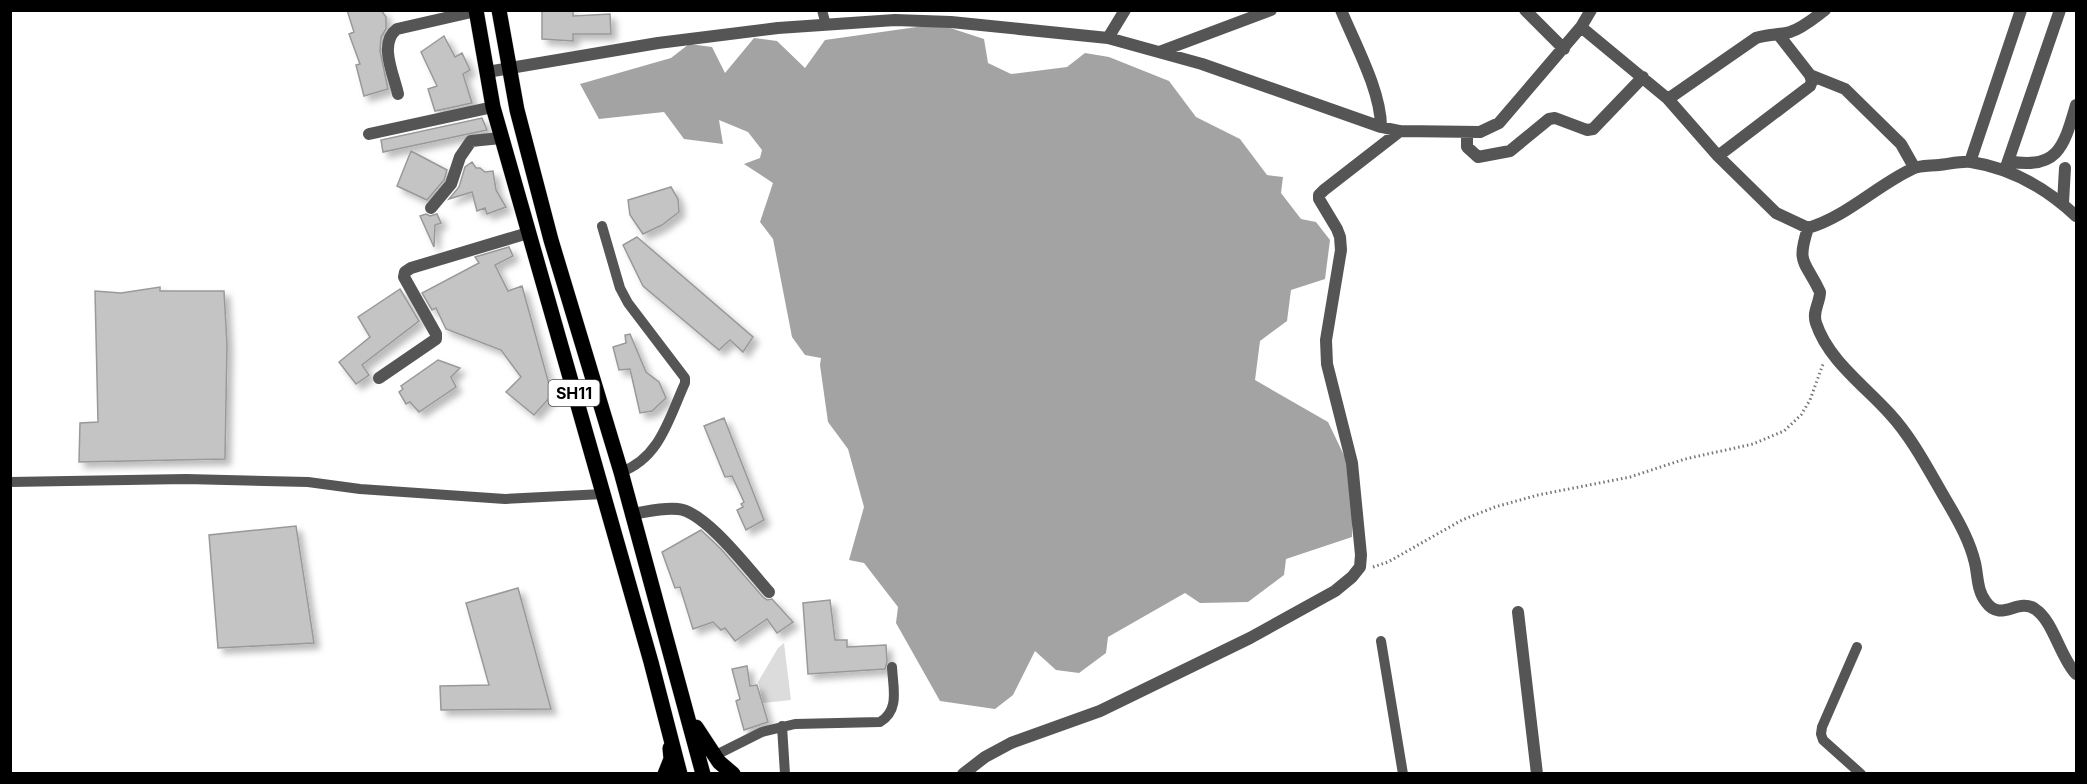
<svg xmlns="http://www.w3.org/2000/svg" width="2087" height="784" font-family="Inter,sans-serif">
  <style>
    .green { fill: #dcdcdc }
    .water { fill: #a3a3a3 }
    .building { fill: #c4c4c4; stroke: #999; stroke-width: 1.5; filter: url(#shadow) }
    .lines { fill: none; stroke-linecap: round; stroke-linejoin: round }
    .primary-casing { stroke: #dbdbdb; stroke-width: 16 }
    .path { stroke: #777; stroke-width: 3; stroke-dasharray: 1.5 3; stroke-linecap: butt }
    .service { stroke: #555; stroke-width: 10 }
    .minor { stroke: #555; stroke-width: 12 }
    .primary { stroke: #000; stroke-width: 15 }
    .labels { text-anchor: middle; stroke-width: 5; stroke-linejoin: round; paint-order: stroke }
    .shield { fill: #fff; stroke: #4c4c4c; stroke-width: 1.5 }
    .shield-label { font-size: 16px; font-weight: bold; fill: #000 }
  </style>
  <defs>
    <filter id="shadow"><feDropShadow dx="5.5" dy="5.5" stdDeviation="3" flood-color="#0004"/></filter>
  </defs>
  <rect width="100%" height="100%" fill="#fff"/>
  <!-- green -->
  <path class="green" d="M784,643l7,57 -28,3 -5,-21 20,-34z"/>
  <!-- water -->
  <path class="water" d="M938,24l46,15 4,24 23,11 56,-7 18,-14 24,4 60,24 27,36 44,22 27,36 16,2 -2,16 20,26 15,3 14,18 -5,39 -34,11 -4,31 -27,20 -5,39 73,42 25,52 -1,63 -66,22 -2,16 -36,27 -48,1 -15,-10 -77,44 -2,16 -27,20 -23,-3 -21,-19 -22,44 -18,14 -55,-8 -44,-78 2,-16 -34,-44 -15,-3 15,-53 -16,-58 -20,-27 -8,-57 1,-7 -16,-3 -13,-18 -19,-98 -13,-17 13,-39 -29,-19 16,-6 2,-8 -14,-18 -29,-12 4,24 -39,-5 -20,-27 -65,7 -19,-35 91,-26 18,-14 23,3 13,26 29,-35 23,3 28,27 20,-28z"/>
  <!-- building -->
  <path class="building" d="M347,10h34l5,7v12l-5,8 -1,14 8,38 -24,7 -8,-31 4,-1 -11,-30 5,-2z
    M542,10h31v6l37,-2 1,20h-38v7l-31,-2z
    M444,36l11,21 7,-4 8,17 -7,4 9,29 -37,8 -7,-22 9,-3 -16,-34z
    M482,118l5,12 -104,22 -2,-12z
    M411,151l36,19 -3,10 -17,20 -30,-14z
    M472,162l4,6h4l5,4 8,-1 3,19 10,17 -19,7 -2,-6 -8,3 -5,-19 -23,7 10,-12 6,-20z
    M671,187l7,12 1,13 -17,13 -19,9 -13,-19 -2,-15z
    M426,214l4,2 7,-2 4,9 -6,2 -1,22 -14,-31z
    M637,237l116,100 -10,15 -13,-12 -11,10 -76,-64 -20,-41z
    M509,247l4,9 -18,9 13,26 14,-5 30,109 -18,20 -28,-23 15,-15 -20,-27 -55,-21 -10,-21 -4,2 -10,-17 57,-30 -4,-6z
    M160,287v4h64l3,53 -2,115 -146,3 1,-39 18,-1 -3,-131 26,2z
    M400,289l19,32 -57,44 7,10 -13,9 -17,-22 31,-25 -12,-20z
    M630,334l16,38 13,10 7,16 -14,13 -12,2 -10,-44 -11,1 -6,-23 13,-4 -1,-8z
    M438,360l22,8 -9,9 5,10 -37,25 -9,-10 -4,2 -7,-12 4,-3 -2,-3z
    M724,418l40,102 -18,10 -9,-20 6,-3 -2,-3 3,-2 -12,-26 -7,1 -21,-51z
    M296,526l18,117 -96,5 -9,-113z
    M701,530l20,19 42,48 4,3 5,-1 21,23 -16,11 -10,-14 -32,22 -10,-13 -4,2 -8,-8 -20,7 -13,-42 -5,1 -13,-36z
    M518,588l33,121 -110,1 -1,-24 49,-1 -23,-82z
    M830,600l5,40h12v7l39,-2 1,17 -2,7 -77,5 -5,-71z
    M747,666l3,20 7,-1 11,37 -24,8 -8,-29 4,-2 -8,-30z"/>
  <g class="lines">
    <!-- primary casing -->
    <g class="primary-casing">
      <path id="primary" d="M476,10l17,97 158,555 29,112
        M499,10l18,100 34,130 70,232 82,302
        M696,727l23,35 14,12
        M665,774l6,-15 -1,-11"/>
    </g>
    <!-- path -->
    <path class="path" d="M1373,567l15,-5 74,-42 33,-13 43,-12 92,-18 55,-18 68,-15 31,-13 17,-16 9,-15 13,-36"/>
    <!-- service -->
    <path class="service" d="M822,10l4,15
      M602,226l18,62 8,15 57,75v5c-16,35 -25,75 -64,89
      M10,482l176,-3 122,3 52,7 145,10 98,-5
      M1381,641l22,133
      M1857,647l-35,80 -1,7 2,6 38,34
      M782,726l3,48
      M714,756l48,-24 33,-8 85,-2c20,-12 13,-34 12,-55"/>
    <!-- minor -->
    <path class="minor" d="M1341,10c14,34 40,81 40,117
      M1525,10l39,39
      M1581,27l10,-17
      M1108,38l17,-28
      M1159,52l112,-42
      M487,72l171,-29 120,-15 117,-8 56,2 157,16 94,26 179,63 19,4 80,1 19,-9 82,-96 87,72 50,57 58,57 32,15c38,-11 68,-42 104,-59 7,-4 18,-3 27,-4 10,-1 22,-4 32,-3 40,6 76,27 105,54
      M1810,75l35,14 56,55 13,23
      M398,94c-4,-19 -20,-51 -1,-65l79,-18
      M1668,99l88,-61c11,-4 23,-3 34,-6 13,-4 24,-14 35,-22
      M1467,132v15l11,10 32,-6 39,-32 6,-1 32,12 6,-1 50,-52
      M369,134l124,-27
      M1718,156l92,-70 2,-5 -2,-6 -32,-41
      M2008,161c50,10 56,-15 68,-56
      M1970,162l51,-152
      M2005,170l55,-160
      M2063,203l2,-35
      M431,208l20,-24 9,-27 11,-16 30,-3
      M1808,228c-12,37 -3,32 12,64 0,11 -8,19 -4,31 12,37 49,63 74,91 24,26 41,61 59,91 11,19 21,37 26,58 3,13 2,28 11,39 15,21 32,-5 49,7 18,11 25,48 41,65
      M379,378l57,-39v-5l-32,-57 1,-5 6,-4 117,-35
      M631,514c15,-2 32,-7 47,-5 27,2 72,62 91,83
      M1518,612l19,162
      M963,774l22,-17 26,-14 89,-32 150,-73 85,-47 17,-14 8,-10 1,-12 -9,-92 -25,-99 -1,-24 15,-90 -1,-13 -3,-8 -18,-30v-4l5,-5 76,-59"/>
    <!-- primary -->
    <use href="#primary" class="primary"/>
  </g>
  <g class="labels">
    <!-- shield labels -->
    <rect class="shield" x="548.5" y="380" width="51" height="26" rx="4.5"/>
    <g class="shield-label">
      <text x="574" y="399">SH11</text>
    </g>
  </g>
  <!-- border -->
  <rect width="2087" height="784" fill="none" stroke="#000000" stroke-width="24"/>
</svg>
